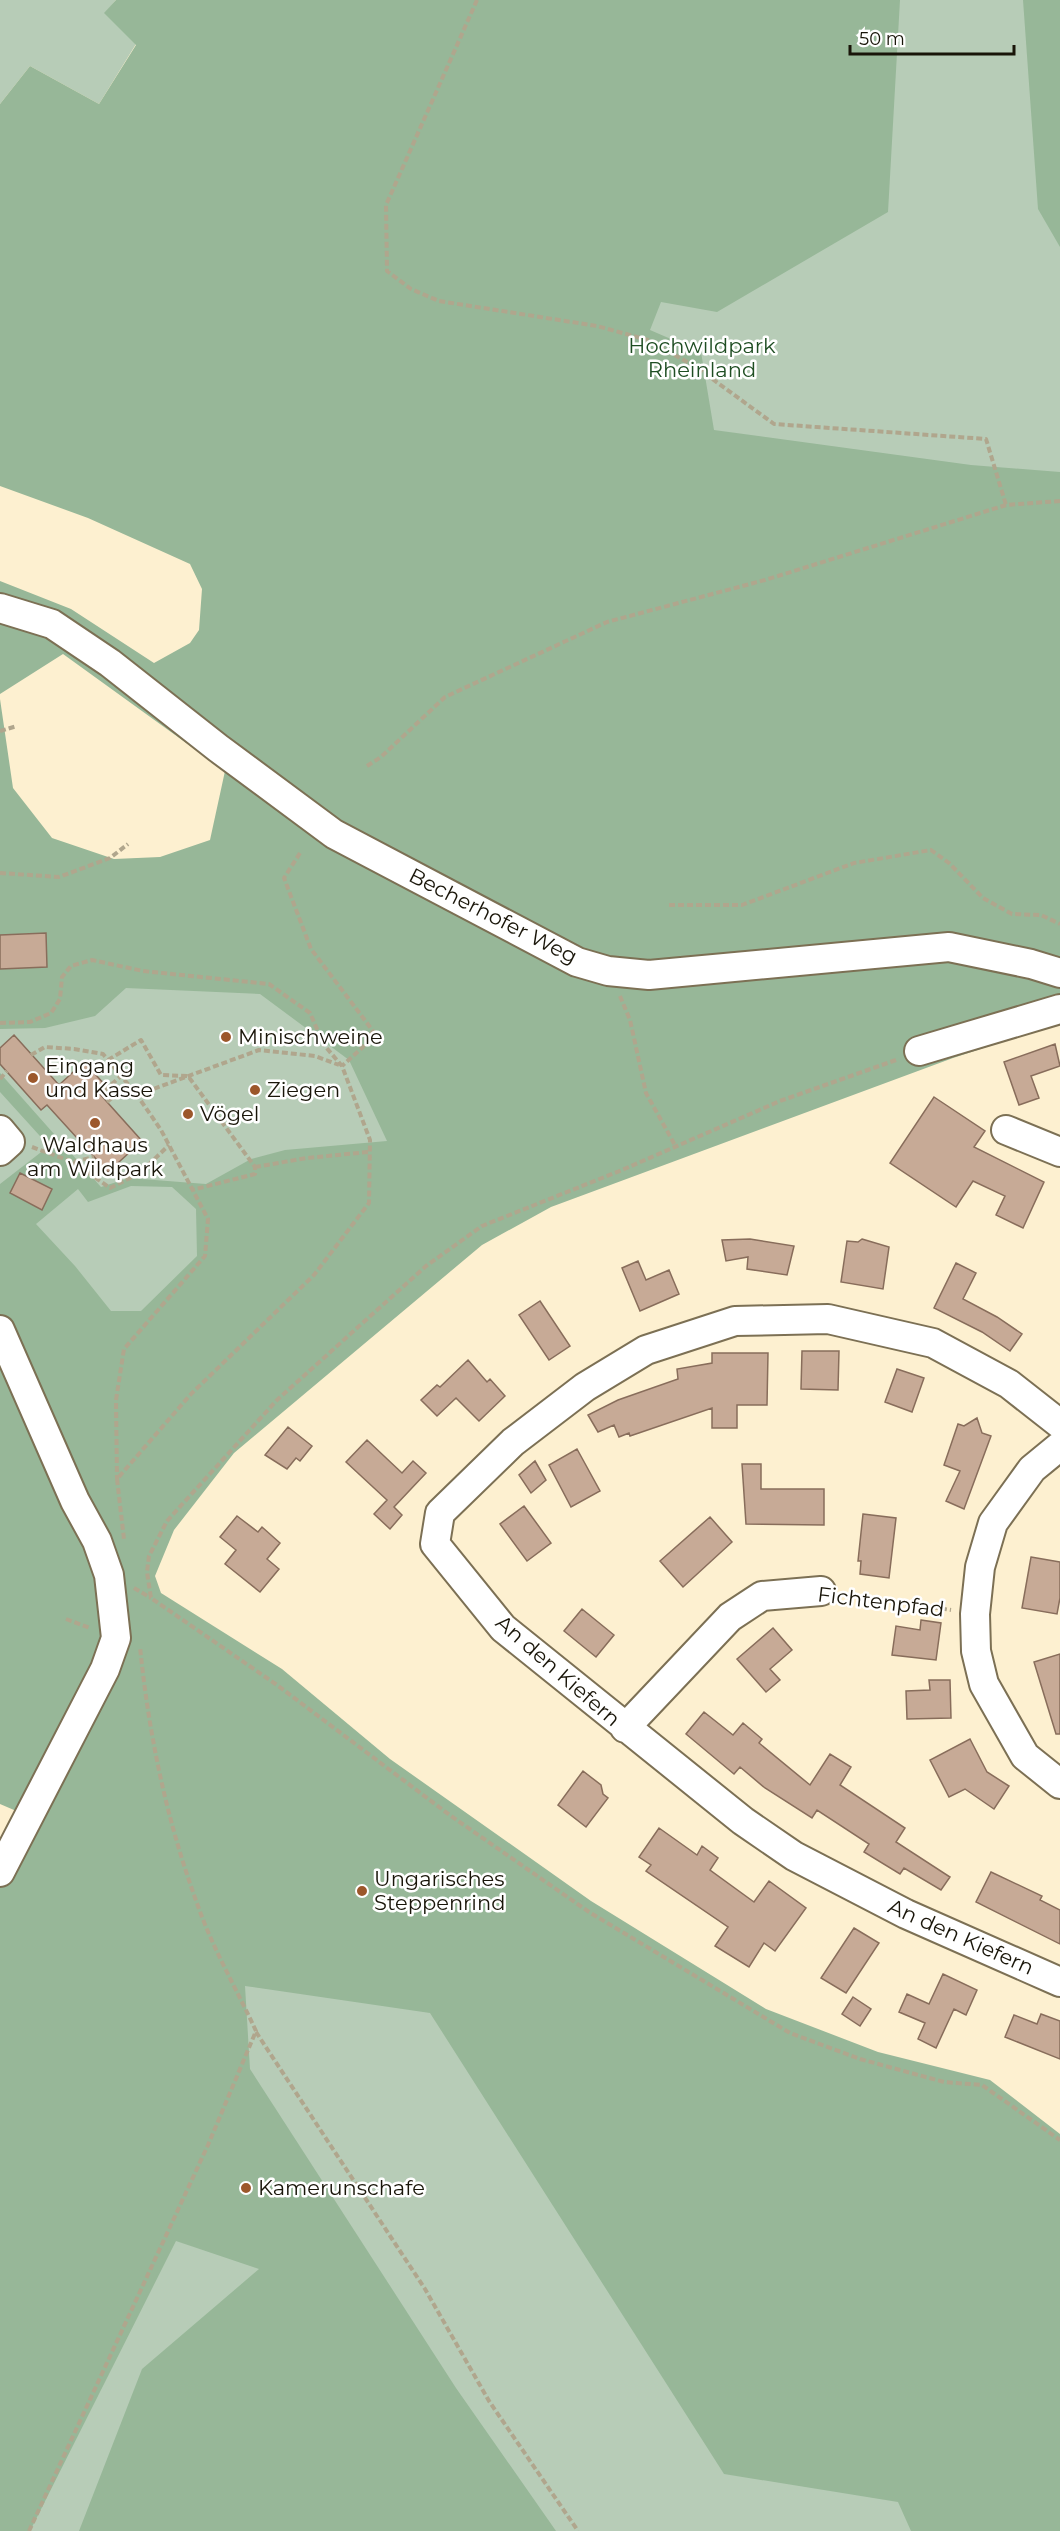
<svg xmlns="http://www.w3.org/2000/svg" width="1060" height="2531" font-family="Montserrat,sans-serif">
  <style>
    .green { fill: #b7ccb7 }
    .forest { fill: #97b798; fill-rule: evenodd }
    .building { fill: #c7aa96; stroke: #886d5b; stroke-width: 1.5 }
    .lines { fill: none; stroke-linecap: round; stroke-linejoin: round }
    .minor-casing { stroke: #7c7054; stroke-width: 32 }
    .path { stroke: #b0a68d; stroke-width: 4; stroke-dasharray: 6 3; stroke-linecap: butt }
    .minor { stroke: #fff; stroke-width: 28 }
    .poi-dot { fill: #9c572b; stroke: #fff; stroke-width: 2 }
    .labels { text-anchor: middle; stroke-width: 5; stroke-linejoin: round; paint-order: stroke }
    .park-label { font-size: 21px; fill: #1f4e23; stroke: #fff }
    .street-label { font-size: 21px; fill: #191509; stroke: #fff }
    .poi-label { font-size: 21px; fill: #191509; stroke: #fff; text-anchor: start }
  </style>
  <rect width="100%" height="100%" fill="#fdf0d0"/>
  <!-- green -->
  <path class="green" d="M0,0h116l-11,13 31,31 -37,60 -69,-38 -30,38z
    M199,0h861v833l-531,355 -307,241 -86,145 924,957h-1055l-5,-12 32,-701 -32,-515v-397l291,-81z"/>
  <!-- forest -->
  <path class="forest" d="M116,0h784l-12,212 -171,100 -56,-10 -11,28 51,22 13,78 257,35 89,7v551l-107,35 -402,149 -69,38 -248,208 -60,77 -19,46 6,17 121,76 108,90 201,142 175,108 112,43 112,28 70,54v397h-149l-13,-29 -174,-28 -294,-461 -185,-27 5,83 206,319 100,143h-477l63,-162 117,-100 -83,-28 -146,290h-30v-659l28,-56 -28,-12v-620l49,-38 -49,-54v-19l101,114 28,-9 77,6 45,-25 34,-9 102,-9 -38,-81 -89,-66 -134,-6 -31,28 -50,12 -45,1v-330l13,89 39,50 62,21 46,-2 50,-17 15,-69 -162,-117 -63,40v-113l71,28 83,54 36,-20 9,-13 3,-41 -12,-25 -102,-46 -88,-32v-382l30,-38 69,38 37,-59 -32,-32zM131,1186l41,1 24,22 1,47 -56,55h-30l-36,-45 -39,-42 42,-35 10,13z
    M1023,0h37v247l-22,-38z"/>
  <!-- building -->
  <path class="building" d="M46,933l1,34 -47,2v-34z
    M14,1035l45,50 25,-23 22,24 -7,7 43,48 -34,31 -61,-67 -6,5 -41,-46v-16z
    M1055,1044l5,22 -29,10 8,22 -20,7 -15,-43z
    M934,1097l51,34 -11,16 70,35 -21,46 -27,-13 9,-19 -32,-15 -17,26 -66,-44z
    M20,1173l32,16 -10,21 -32,-17z
    M750,1239l44,7 -7,29 -40,-6 1,-12 -22,4 -4,-21z
    M862,1239l27,8 -6,42 -42,-7 6,-41 11,1z
    M638,1261l8,19 23,-10 10,24 -39,17 -18,-43z
    M956,1263l20,10 -13,26 34,18 25,17 -12,17 -28,-19 -48,-24z
    M540,1301l30,45 -21,14 -30,-45z
    M802,1351h37l-1,39 -37,-1z
    M712,1353h56l-1,52h-30v23h-25v-20l-82,28 -1,-3 -10,4 -5,-12 -16,7 -10,-17 30,-15 60,-21 -1,-10 35,-6z
    M468,1360l19,22 3,-3 15,17 -26,25 -23,-23 -19,18 -16,-16 16,-15 3,2z
    M897,1369l27,9 -12,34 -27,-10z
    M977,1418l5,15 9,3 -27,73 -18,-8 14,-30 -16,-6 14,-41 6,2z
    M288,1427l24,19 -12,15 -4,-3 -9,11 -22,-14z
    M367,1440l35,33 11,-12 13,12 -32,34 8,8 -12,14 -16,-15 13,-14 -41,-38z
    M577,1449l23,42 -29,16 -22,-42z
    M535,1461l11,19 -15,13 -12,-18z
    M742,1464h19v25h63v36l-78,-1z
    M524,1506l27,37 -24,18 -27,-37z
    M863,1514l33,4 -7,60 -29,-4 1,-13h-3z
    M237,1516l21,16 4,-5 18,16 -13,16 12,10 -19,23 -35,-28 11,-14 -16,-13z
    M710,1517l22,25 -49,45 -23,-26z
    M1031,1557l29,5v36l-3,16 -35,-6z
    M582,1609l32,26 -18,22 -32,-26z
    M921,1620l20,3 -5,37 -44,-5 4,-29 24,4z
    M773,1628l19,22 -22,19 10,11 -14,12 -29,-33z
    M1060,1654v80h-4l-22,-72z
    M929,1680h21l1,38 -44,1 -1,-28 24,-1z
    M704,1712l29,23 10,-12 19,16 -3,4 51,42 20,-31 21,13 -11,18 65,43 -9,14 54,35 -9,13 -37,-22 -4,6 -36,-22 5,-8 -52,-34 -5,8 -47,-30 -25,-21 -6,7 -48,-40z
    M970,1739l17,33 22,14 -15,23 -29,-20 -16,8 -19,-37z
    M583,1771l18,14 2,9 5,4 -22,29 -28,-22z
    M659,1828l38,27 5,-9 16,12 -8,12 44,32 15,-21 37,27 -31,43 -11,-8 -15,24 -34,-21 13,-19 -82,-56 5,-6 -12,-8z
    M991,1872l51,24 -2,4 20,10v34l-84,-42z
    M854,1928l25,15 -33,50 -25,-15z
    M943,1974l34,16 -11,25 -12,-6 -18,39 -18,-9 7,-16 -26,-11 8,-18 22,10z
    M853,1997l18,12 -11,17 -18,-12z
    M1041,2014l19,7v38l-55,-22 9,-22 23,9z"/>
  <g class="lines">
    <!-- minor casing -->
    <g class="minor-casing">
      <path id="minor" d="M0,608l52,16 58,39 108,85 116,86 243,128 31,9 41,4 300,-28 82,17 29,9
        M919,1051l141,-42
        M0,1130l10,12 -10,9
        M1006,1130l54,22
        M0,1330l75,171 22,40 12,34 7,63 -11,31 -105,203
        M1060,1424l-51,-40 -76,-41 -105,-24 -93,2 -89,29 -61,37 -72,55 -73,71 -5,31 68,84 240,193 51,35 112,58 154,68
        M1060,1446l-28,23 -39,54 -13,44 -5,47 1,37 8,33 41,72 35,28
        M625,1728l105,-111 32,-21 59,-5"/>
    </g>
    <!-- path -->
    <path class="path" d="M477,0l-91,205 1,66 24,18 28,12 158,25 51,14 48,27 78,57 212,15 20,66
      M0,731l17,-5
      M367,766l14,-9 64,-60 162,-75 158,-42 241,-75 54,-4
      M300,853l-16,25 27,71 62,82 -10,16 -21,19
      M0,873l59,4 51,-19 18,-14
      M669,905h73l112,-42 77,-13 18,13 34,35 29,16 29,1 19,9
      M620,996l10,24 16,73 30,54
      M0,1023l30,-1 21,-9 9,-14 2,-22 9,-11 21,-6 51,11 126,13 41,29 14,32 18,21 28,74 -1,63 -55,72 -123,119 -74,85 7,60
      M31,1055l14,-8 29,2 29,5 34,41 24,35 47,89 -3,37 -81,93 -8,51 1,79
      M108,1060l33,-20 20,35 27,1 67,91v7l-63,16
      M896,1060l-116,41 -158,69 -140,56 -56,40 -149,134 -110,121 -18,35 -2,16 4,26 126,87 174,131 138,96 201,121 70,26 84,23 38,3 78,55
      M0,1079l7,-8
      M137,1095l122,-45 56,6 24,9
      M107,1102l6,-5 -8,-7 16,-14
      M32,1147l41,15 21,-5
      M73,1162l37,26 30,-15 29,-28
      M255,1167l52,-9 61,-6
      M134,1588l17,10
      M843,1594l108,16
      M66,1619l24,9
      M256,2032l169,257 64,112 89,130
      M29,2531l179,-386 48,-114c-19,-41 -43,-82 -58,-125 -31,-84 -49,-170 -58,-259"/>
    <!-- minor -->
    <use href="#minor" class="minor"/>
  </g>
  <!-- markers -->
  <g class="poi-dot">
    <circle cx="226" cy="1037" r="6"/>
    <circle cx="33" cy="1078" r="6"/>
    <circle cx="255" cy="1090" r="6"/>
    <circle cx="188" cy="1114" r="6"/>
    <circle cx="95" cy="1123" r="6"/>
    <circle cx="362" cy="1891" r="6"/>
    <circle cx="246" cy="2188" r="6"/>
  </g>
  <g class="labels">
    <!-- park labels -->
    <g class="park-label">
      <text x="702" y="353">Hochwildpark<tspan x="702" dy="24">Rheinland</tspan></text>
    </g>
    <!-- street labels -->
    <g class="street-label">
      <text transform="translate(493 916) rotate(27)" y="7">Becherhofer Weg</text>
      <text transform="translate(881 1602) rotate(7)" y="7">Fichtenpfad</text>
      <text transform="translate(558 1671) rotate(41)" y="7">An den Kiefern</text>
      <text transform="translate(961 1937) rotate(24)" y="7">An den Kiefern</text>
    </g>
    <!-- poi labels -->
    <g class="poi-label">
      <text x="238" y="1044">Minischweine</text>
      <text x="45" y="1073">Eingang<tspan x="45" dy="24">und Kasse</tspan></text>
      <text x="267" y="1097">Ziegen</text>
      <text x="200" y="1121">Vögel</text>
      <text x="95" y="1152" text-anchor="middle">Waldhaus<tspan x="95" dy="24">am Wildpark</tspan></text>
      <text x="374" y="1886">Ungarisches<tspan x="374" dy="24">Steppenrind</tspan></text>
      <text x="258" y="2195">Kamerunschafe</text>
    </g>
  </g>
  <!-- scale -->
  <path d="M850 45v9h164v-9" fill="none" stroke="#191509" stroke-width="3"/>
  <text x="859" y="45" font-size="18" fill="#191509" stroke="#ffffff" stroke-width="4.5" paint-order="stroke">50 m</text>
</svg>
